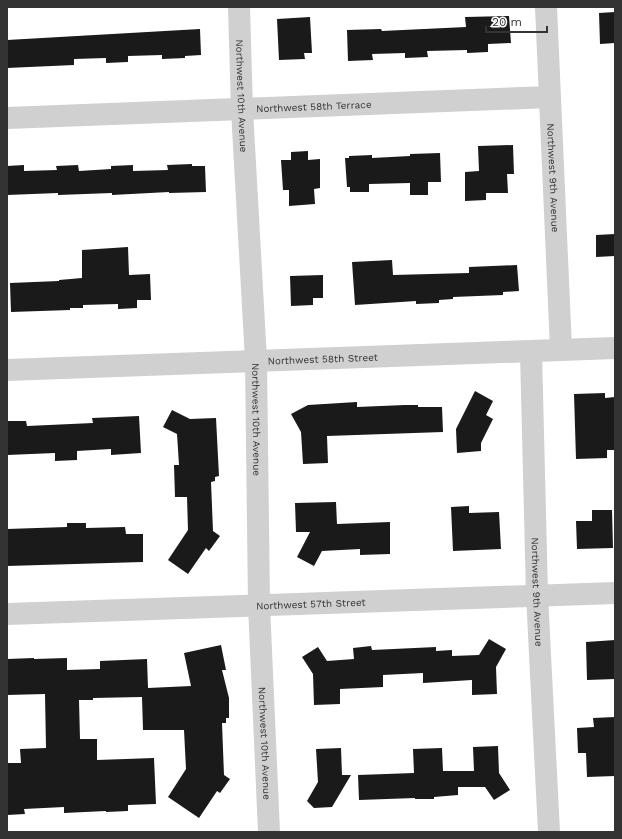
<svg xmlns="http://www.w3.org/2000/svg" width="622" height="839" font-family="'Work Sans',sans-serif">
  <style>
    .building { fill: #1a1a1a }
    .lines { fill: none; stroke-linecap: round; stroke-linejoin: round }
    .minor { stroke: #d0d0d0; stroke-width: 22 }
    .labels { text-anchor: middle; stroke-width: 4; stroke-linejoin: round; paint-order: stroke }
    .street-label { font-size: 10px; fill: #333; stroke: #fff }
  </style>
  <rect width="100%" height="100%" fill="#fff"/>
  <!-- building -->
  <path class="building" d="M615,12v31l-15,1 -1,-31z
    M509,16l2,27 -23,1v8l-21,1v-3l-40,1 1,6 -23,1v-5l-33,1 1,6 -25,1 -1,-31 34,-1 1,2 84,-4 -1,-10z
    M310,17l2,36h-8l1,6 -26,1 -2,-41z
    M200,29l1,26 -16,1v2l-23,1v-4l-34,1v6l-22,1v-5l-32,1v6l-67,3v-28z
    M513,145l1,29h-7l1,19h-22v7l-21,1v-29l14,-1 -1,-25z
    M308,151v9l12,-1v29l-6,1 1,15 -26,2v-16h-6l-2,-30h10v-8z
    M440,153l1,29h-13v13h-18v-12l-41,1v8h-19v-5h-3l-2,-29h4v-2l23,-1v3l38,-2v-2z
    M192,164v2h13l1,26 -37,1v-1l-57,3v-2l-54,2v-2l-51,2v-29l17,-1v6l33,-1 -1,-4 22,-1 1,6 32,-2v-3l22,-1v6l35,-1 -1,-5z
    M615,234v22l-19,1v-22z
    M128,247l1,28 21,-1 1,26h-14v8l-19,1v-5l-35,1v3h-13v2l-59,2 -1,-29 49,-2v-1l23,-2v-28z
    M392,260l1,15 76,-2v-6l48,-2 2,26 -16,1v3l-50,2v2l-14,1v3l-23,1v-3l-61,4 -3,-43z
    M323,275v23h-10v7l-22,1 -1,-30z
    M475,391l18,10 -7,14 7,4 -12,24v8l-24,2 -1,-24z
    M605,393v5l10,-1v53h-8v8l-31,1 -2,-65z
    M357,402v5l48,-2h13v2h24l1,25 -116,4 1,27 -25,1 -2,-32 -10,-18 17,-9z
    M172,410l18,9 26,-1 3,58 -4,1v4l-4,1 2,49 7,5 -11,15 -3,-3 -18,26 -20,-14 20,-30 -1,-33h-12l-1,-32h5l-2,-31 -14,-7z
    M139,416l2,37 -30,2v-6l-34,2v9l-22,1v-8l-48,2v-34h19l1,5 66,-3 -1,-5z
    M336,502l1,22 53,-2v32l-30,1v-6l-38,2 -8,15 -17,-9 13,-25h-14l-1,-29z
    M469,506v7l30,-1 2,37 -48,2 -2,-44z
    M592,510h20l1,38 -36,1 -1,-28h16z
    M67,523h19v5l39,-1 1,7h17v28l-136,4v-37l60,-2z
    M489,639l17,10 -10,18 1,27 -25,1v-15l-49,3v-10l-40,2v12l-43,2v15l-26,1 -1,-31 -11,-17 16,-10 9,14 27,-2 -1,-11 18,-2 1,4 64,-3v4l16,-1v6l27,-1z
    M615,640v39l-28,1 -1,-38z
    M221,645l5,25h-4l7,28v20h-3v5h-4l2,52 6,4 -10,14 -3,-2 -18,27 -31,-21 18,-28 -2,-39h-41l-1,-33 -49,1v2h-14l1,39h17v21l57,-2 2,46 -28,1v6l-22,1v-1l-42,2v-6l-40,2 1,5 -18,1v-52h14l-1,-14 26,-1 -1,-54 -38,1v-36l27,-1v1l33,-1v12l33,-1v-8l47,-2 1,29 43,-2 -7,-33z
    M615,717v59l-28,1 -1,-24h-8l-1,-25 17,-1 -1,-9z
    M498,746l1,27 11,17 -16,10 -9,-13h-27v8l-24,2v2h-19v-1l-56,2 -1,-25 56,-2 -1,-24 29,-1 1,23h31l-1,-24z
    M341,748l1,27h9l-19,32 -18,1 -7,-7 11,-19 -2,-33z"/>
  <g class="lines">
    <!-- minor -->
    <g class="minor">
      <path id="s1" d="M239,7l3,103 14,250 3,245 10,227"/>
      <path id="s2" d="M546,7l15,342"/>
      <path id="s3" d="M7,118l543,-21"/>
      <path id="s4" d="M531,352l6,243 12,237"/>
      <path id="s5" d="M7,370l608,-22"/>
      <path id="s6" d="M7,614l608,-21"/>
    </g>
  </g>
  <g class="labels">
    <!-- street labels -->
    <g class="street-label">
      <text dy="4" stroke="none"><textPath href="#s1" startOffset="89">Northwest 10th Avenue</textPath></text>
      <text dy="4" stroke="none"><textPath href="#s3" startOffset="307">Northwest 58th Terrace</textPath></text>
      <text dy="4" stroke="none"><textPath href="#s2" startOffset="171">Northwest 9th Avenue</textPath></text>
      <text dy="4" stroke="none"><textPath href="#s5" startOffset="316">Northwest 58th Street</textPath></text>
      <text dy="4" stroke="none"><textPath href="#s1" startOffset="413">Northwest 10th Avenue</textPath></text>
      <text dy="4" stroke="none"><textPath href="#s4" startOffset="240">Northwest 9th Avenue</textPath></text>
      <text dy="4" stroke="none"><textPath href="#s6" startOffset="304">Northwest 57th Street</textPath></text>
      <text dy="4" stroke="none"><textPath href="#s1" startOffset="737">Northwest 10th Avenue</textPath></text>
    </g>
  </g>
  <!-- border -->
  <rect width="622" height="839" fill="none" stroke="#333333" stroke-width="16"/>
  <!-- scale -->
  <path d="M486 26v6h61v-6" fill="none" stroke="#333333" stroke-width="2"/>
  <text x="492" y="26" font-size="12" fill="#333333" stroke="#ffffff" stroke-width="3" paint-order="stroke">20 m</text>
</svg>
